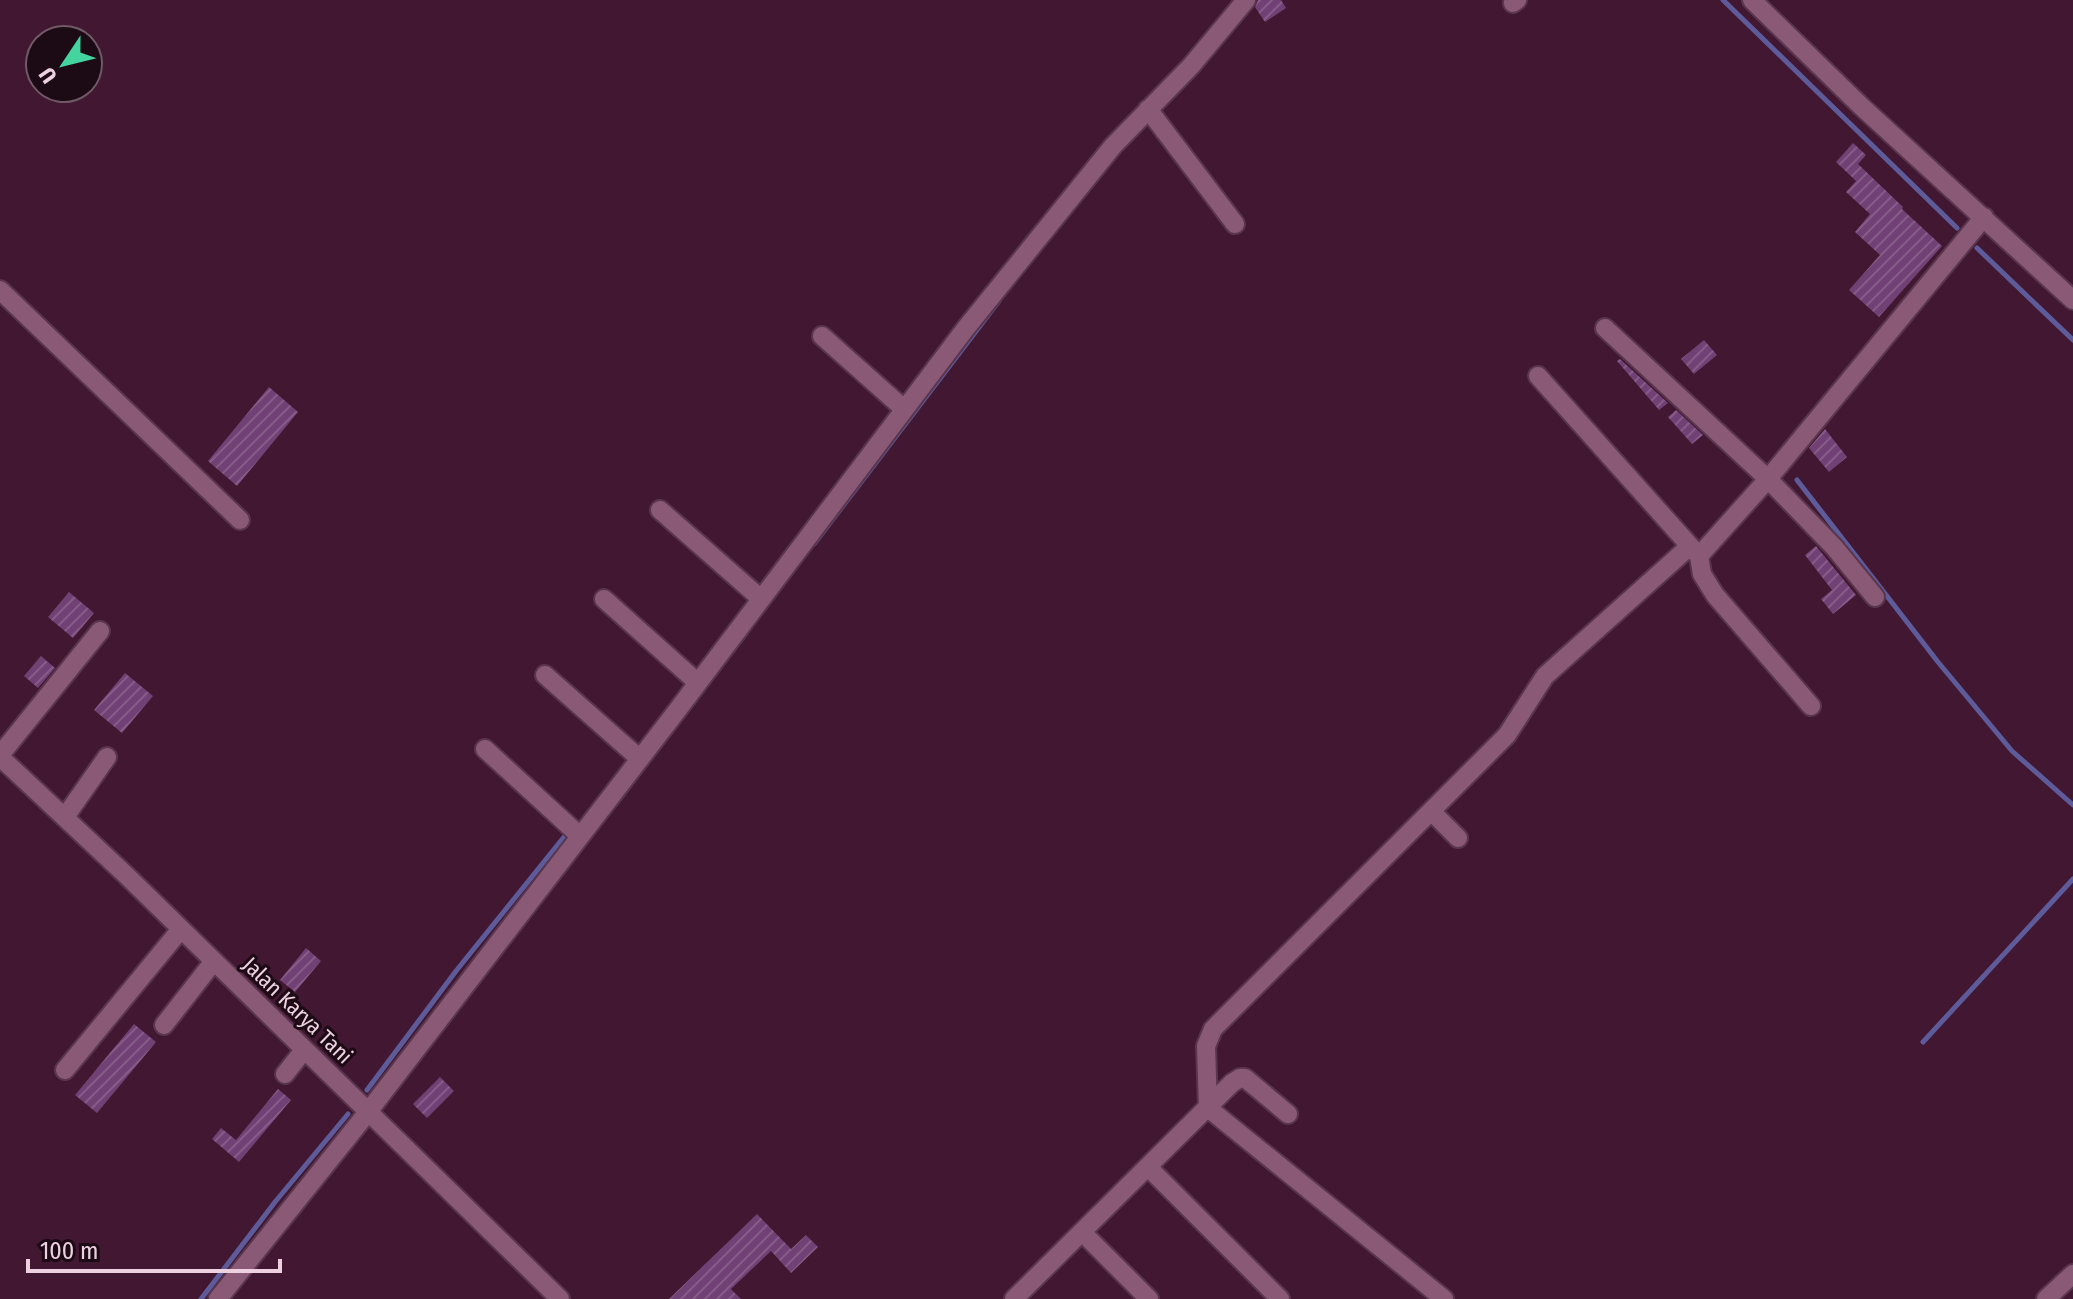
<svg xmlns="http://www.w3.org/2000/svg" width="2073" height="1299" font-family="'Fira Sans Condensed',sans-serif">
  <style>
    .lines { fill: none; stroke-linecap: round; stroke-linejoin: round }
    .stream { stroke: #5e5b9b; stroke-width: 5 }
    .building { fill: url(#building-hatch) }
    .minor-casing { stroke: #59364d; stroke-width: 22 }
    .minor { stroke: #8a5975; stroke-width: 18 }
    .labels { text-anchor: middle; stroke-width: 6; stroke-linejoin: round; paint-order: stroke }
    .street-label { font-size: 22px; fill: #eed1e1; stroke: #1c0a15 }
  </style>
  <defs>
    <pattern id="building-hatch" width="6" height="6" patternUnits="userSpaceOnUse" patternTransform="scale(2)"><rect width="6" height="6" fill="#714175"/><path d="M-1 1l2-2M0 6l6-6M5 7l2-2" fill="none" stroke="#865b88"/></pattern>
  </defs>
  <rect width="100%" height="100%" fill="#411731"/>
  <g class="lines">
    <!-- stream -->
    <path class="stream" d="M1723,0l234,228
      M1977,248l96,92
      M1797,480l141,182 74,89 61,54
      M814,544l185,-243
      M615,805l132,-173
      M1923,1042l150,-163
      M367,1090l89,-119 112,-139
      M201,1299l74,-97 73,-88"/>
  </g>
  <!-- building -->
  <path class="building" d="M1258,0h23l5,8 -21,14 -10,-15z
    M1853,143l13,12 -8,9 45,43 -1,2 40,37 -63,71 -30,-27 31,-35 -25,-23 15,-18 -24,-22 10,-11 -20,-19z
    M1704,340l13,15 -23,19 -13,-15z
    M1620,359l48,44 -9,7 -42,-49z
    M269,387l29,25 -61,74 -29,-25z
    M1676,410l27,25 -11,9 -24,-27z
    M1825,429l22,28 -18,15 -20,-24z
    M1816,546l40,49 -23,19 -12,-15 11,-9 -27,-35z
    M69,592l25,21 -21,25 -25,-21z
    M41,656l14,12 -17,20 -14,-12z
    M125,673l28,23 -31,37 -28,-23z
    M306,948l15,13 -26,31 -15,-12z
    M134,1024l22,18 -59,71 -22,-18z
    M440,1077l14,14 -27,27 -14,-14z
    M278,1089l13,11 -52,62 -27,-23 9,-11 15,12z
    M757,1214l34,35 15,-14 12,12 -27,26 -20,-22 -40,38 10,10h-72z"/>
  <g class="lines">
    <!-- minor casing -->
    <g class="minor-casing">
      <path id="minor" d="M1752,0l110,107 211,193
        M1513,3l4,-3
        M1148,109l87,115
        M0,290l240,230
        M1605,328l163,151 66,68 41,50
        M822,336l82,73
        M1538,376l161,180 3,18 13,21 96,111
        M660,510l100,88
        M1699,556l69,-77 216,-262
        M604,599l93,83
        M545,675l95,84
        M485,749l95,87
        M0,755l100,-124
        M0,757l127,119 433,423
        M1431,811l27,27
        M65,817l42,-60
        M164,1025l50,-64
        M65,1070l116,-141
        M285,1074l19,-24
        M1148,1167l132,132
        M1082,1232l67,67
        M218,1299l150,-187 308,-400 290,-384 147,-182 78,-80 55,-66
        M1014,1299l218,-216 8,-5h5l43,36
        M1444,1299l-236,-191 -2,-62 7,-17 294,-294 38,-59 145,-130
        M2046,1299l27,-25"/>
    </g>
    <!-- minor -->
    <use href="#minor" class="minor"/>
  </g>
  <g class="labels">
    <!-- street labels -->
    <g class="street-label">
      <text transform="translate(298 1010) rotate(44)" y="8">Jalan Karya Tani</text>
    </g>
  </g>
  <!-- north arrow -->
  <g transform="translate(64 64) rotate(235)"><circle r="38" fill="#1c0a15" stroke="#705a67" stroke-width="2"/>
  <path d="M0-6L14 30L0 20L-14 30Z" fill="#44d4a0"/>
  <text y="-12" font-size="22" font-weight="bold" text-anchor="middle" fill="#eed1e1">U</text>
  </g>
  <!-- scale -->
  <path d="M28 1259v12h252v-12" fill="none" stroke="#eed1e1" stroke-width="4"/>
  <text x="40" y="1259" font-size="24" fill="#eed1e1" stroke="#1c0a15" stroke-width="6" paint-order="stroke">100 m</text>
</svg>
